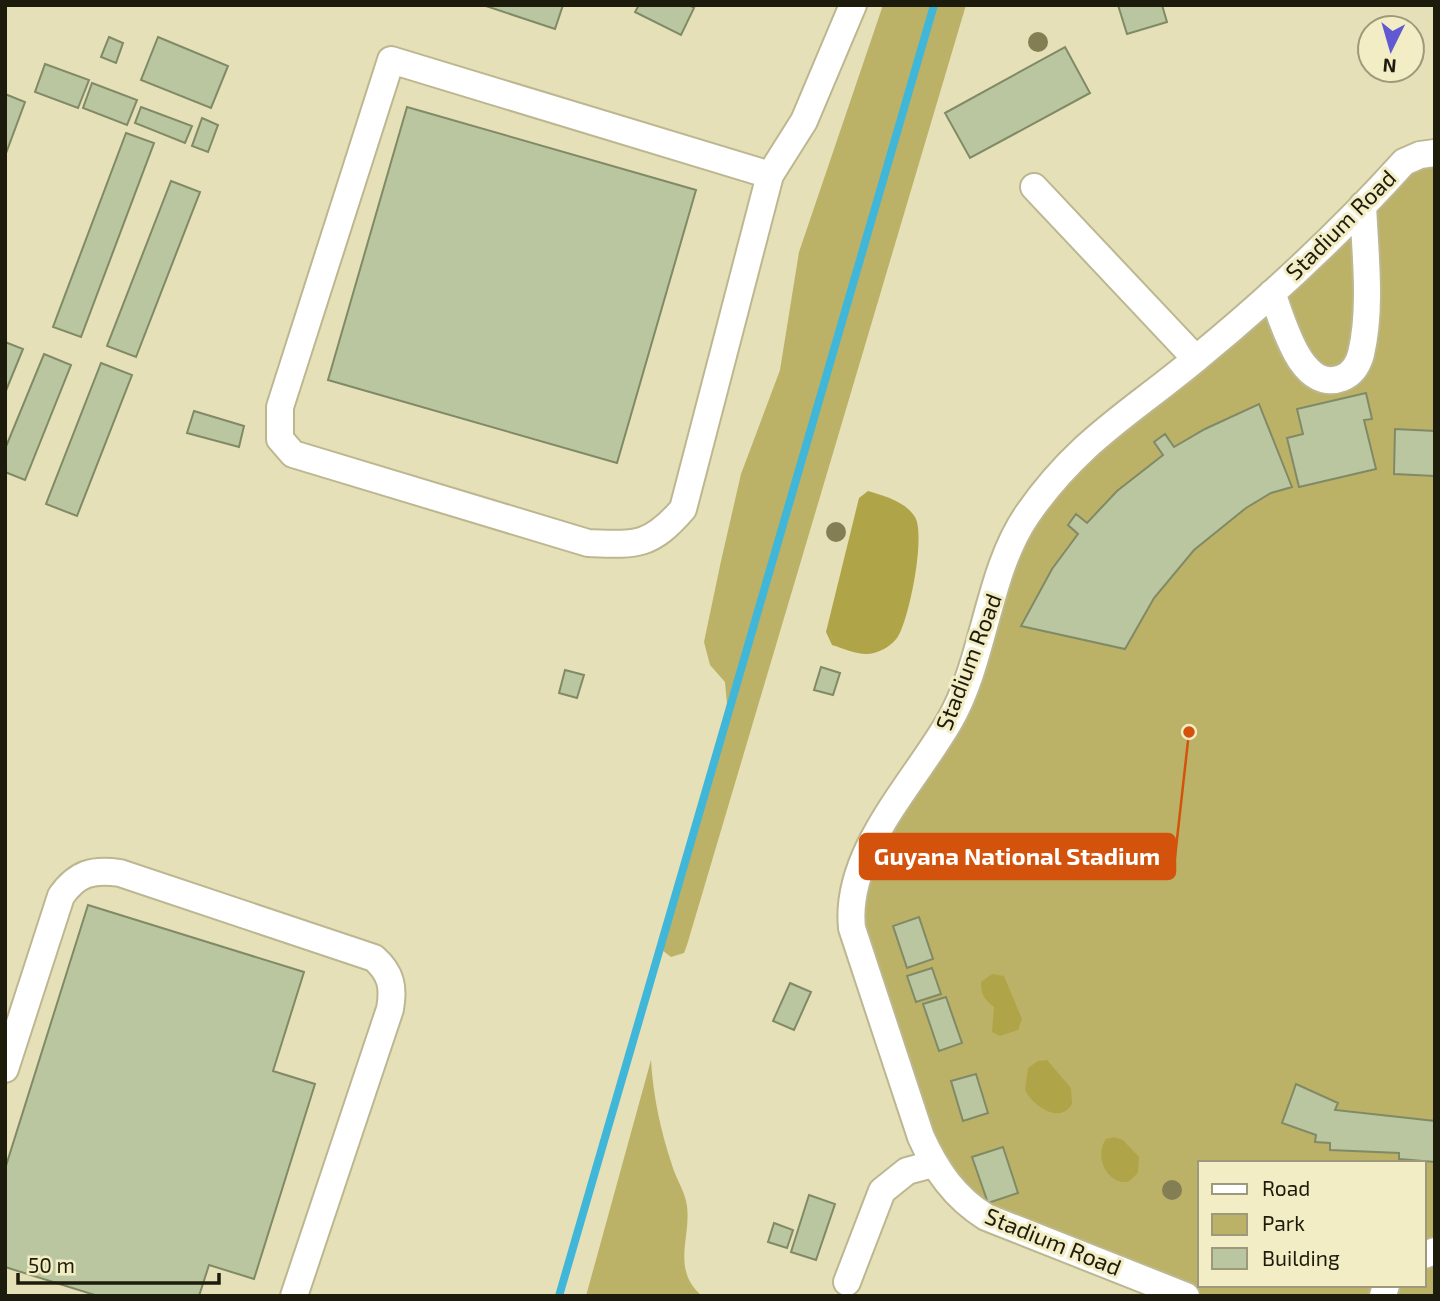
<svg xmlns="http://www.w3.org/2000/svg" width="1440" height="1301" font-family="'Exo 2',sans-serif">
  <style>
    .green { fill: #bcb267; fill-rule: evenodd }
    .forest { fill: #b0a448 }
    .lines { fill: none; stroke-linecap: round; stroke-linejoin: round }
    .stream { stroke: #40b6d8; stroke-width: 8 }
    .building { fill: #bac69f; stroke: #808a66; stroke-width: 2 }
    .minor-casing { stroke: #bcb790; stroke-width: 30 }
    .minor { stroke: #fff; stroke-width: 26 }
    .tree { fill: #847e55 }
    .labels { text-anchor: middle; stroke-width: 6; stroke-linejoin: round; paint-order: stroke }
    .street-label { font-size: 23px; fill: #1d1b0b; stroke: #f2edc4 }
    .leader { fill: none; stroke: #d4530c; stroke-width: 2.5 }
    .callout-dot { fill: #d4530c; stroke: #f2edc4; stroke-width: 2.5 }
    .callout { fill: #d4530c; stroke: #d4530c; stroke-width: 2.5 }
    .callout-label { font-size: 24px; text-anchor: middle; font-weight: bold; fill: #fff }
  </style>
  <rect width="100%" height="100%" fill="#e5e0b7"/>
  <!-- green -->
  <path class="green" d="M883,5h83l-279,940 -3,8 -13,4 -9,-7 -1,-10 62,-205 4,-31 -2,-22 -15,-17 -6,-23 17,-81 20,-87 39,-104 19,-118z
    M1435,153v1143h-249l-236,-110 -98,-258 48,-134 81,-156 76,-162zM1200,1163h224v122h-224z
    M651,1060c2,36 10,72 21,105 4,14 13,26 15,41 4,33 -16,63 15,90h-116z"/>
  <!-- forest -->
  <path class="forest" d="M868,491c16,5 37,10 47,26 11,18 -6,104 -18,121 -5,7 -15,13 -23,15 -13,4 -29,-4 -42,-8l-6,-13 33,-134z
    M992,974l12,2 18,43 -4,11 -18,6 -8,-4 2,-25c-10,-8 -13,-12 -13,-25z
    M1047,1060l24,28 1,16c-12,21 -39,2 -47,-14l3,-22 10,-7z
    M1114,1137l9,3 16,17 -1,16 -10,9c-22,2 -34,-26 -22,-43z"/>
  <g class="lines">
    <!-- stream -->
    <path class="stream" d="M559,1296l375,-1291"/>
  </g>
  <!-- building -->
  <path class="building" d="M483,5h80l-8,24z
    M639,5h50l5,3 -13,27 -46,-23z
    M1118,5h44l5,17 -40,12z
    M109,37l14,6 -7,20 -15,-6z
    M158,37l70,29 -17,42 -70,-28z
    M1065,47l25,46 -120,65 -25,-45z
    M45,64l44,16 -11,28 -43,-16z
    M92,83l45,17 -10,25 -44,-17z
    M5,94l20,8 -20,54z
    M141,107l51,19 -7,17 -50,-20z
    M407,107l289,83 -79,273 -289,-83z
    M202,118l16,7 -10,27 -16,-6z
    M126,133l28,10 -73,194 -28,-10z
    M171,181l29,11 -64,165 -29,-11z
    M5,342l18,7 -18,44z
    M44,354l27,11 -46,115 -20,-8v-23z
    M101,363l31,12 -55,141 -31,-12z
    M1366,393l6,26 -8,1 12,49 -77,18 -12,-49 16,-4 -6,-25z
    M1259,404l33,83 -21,6 -25,15 -52,42 -40,48 -29,51 -104,-23 31,-57 26,-35 -10,-9 8,-11 11,9 30,-32 46,-36 -9,-13 11,-8 9,13 31,-18z
    M194,411l50,15 -5,21 -52,-14z
    M1395,429l40,2v45l-41,-2z
    M821,667l19,6 -7,22 -19,-5z
    M565,670l19,5 -7,23 -18,-5z
    M88,905l216,67 -31,99 42,13 -61,195 -45,-14 -10,31h-101l-93,-29v-98z
    M919,917l14,42 -26,9 -14,-42z
    M932,968l9,26 -25,8 -9,-26z
    M790,983l21,9 -17,38 -21,-9z
    M946,997l16,46 -23,8 -16,-47z
    M976,1074l12,39 -25,8 -12,-40z
    M1296,1084l42,19 -3,7 100,11v41l-36,-3v-6l-69,-3v-7l-15,-1 1,-7 -34,-12z
    M1003,1147l15,46 -30,10 -16,-46z
    M809,1195l26,9 -19,56 -25,-8z
    M774,1223l19,7 -6,18 -19,-6z"/>
  <g class="lines">
    <!-- minor casing -->
    <g class="minor-casing">
      <path id="minor" d="M770,175l-379,-115 -111,347v32l13,15 295,89c48,2 62,4 95,-34l87,-334 34,-54 49,-116
        M1034,187l162,172
        M1272,293c11,27 28,101 70,85 10,-4 16,-13 19,-24 11,-47 4,-101 2,-149
        M5,1069l56,-173c16,-23 32,-27 59,-23l254,85c17,15 20,29 16,51l-96,287
        M1424,1255l11,-4
        M847,1282l35,-91 25,-20 26,-7
        M1186,1296l-200,-79c-32,-20 -50,-47 -65,-80l-69,-209c-8,-75 62,-145 97,-206 36,-61 38,-149 78,-207 51,-74 104,-102 170,-157 73,-60 144,-126 207,-196l16,-7 15,-2
        M1383,1296l3,-11"/>
    </g>
    <!-- minor -->
    <use href="#minor" class="minor"/>
  </g>
  <!-- trees -->
  <g class="tree">
    <circle cx="1038" cy="42" r="10"/>
    <circle cx="836" cy="532" r="10"/>
    <circle cx="1172" cy="1190" r="10"/>
  </g>
  <g class="labels">
    <!-- street labels -->
    <g class="street-label">
      <text transform="translate(1341 225) rotate(-45)" y="8">Stadium Road</text>
      <text transform="translate(969 662) rotate(-69)" y="8">Stadium Road</text>
      <text transform="translate(1053 1242) rotate(22)" y="8">Stadium Road</text>
    </g>
  </g>
  <!-- callouts -->
  <path class="leader" d="M1189 732L1175 857"/>
  <circle class="callout-dot" cx="1189" cy="732" r="7"/>
  <rect class="callout" x="860" y="834" width="315" height="45" rx="7"/>
  <g class="callout-label">
    <text x="1017" y="865">Guyana National Stadium</text>
  </g>
  <!-- border -->
  <rect width="1440" height="1301" fill="none" stroke="#1d1b0b" stroke-width="14"/>
  <!-- legend -->
  <rect x="1198" y="1161" width="228" height="126" fill="#f2edc4" stroke="#9d997a" stroke-width="2"/>
  <rect x="1212" y="1184" width="35" height="10" fill="#ffffff" stroke="#9d997a" stroke-width="2"/>
  <text x="1262" y="1196" font-size="21" fill="#1d1b0b">Road</text>
  <rect x="1212" y="1214" width="35" height="21" fill="#bcb267" stroke="#9d997a" stroke-width="2"/>
  <text x="1262" y="1231" font-size="21" fill="#1d1b0b">Park</text>
  <rect x="1212" y="1248" width="35" height="21" fill="#bac69f" stroke="#9d997a" stroke-width="2"/>
  <text x="1262" y="1266" font-size="21" fill="#1d1b0b">Building</text>
  <!-- north arrow -->
  <g transform="translate(1391 49) rotate(185)"><circle r="33" fill="#f2edc4" stroke="#9d997a" stroke-width="2"/>
  <path d="M0-5L12 26L0 18L-12 26Z" fill="#6159d2"/>
  <text y="-10" font-size="19" font-weight="bold" text-anchor="middle" fill="#1d1b0b">N</text>
  </g>
  <!-- scale -->
  <path d="M18 1273v10h201v-10" fill="none" stroke="#1d1b0b" stroke-width="3.5"/>
  <text x="28" y="1273" font-size="21" fill="#1d1b0b" stroke="#f2edc4" stroke-width="5" paint-order="stroke">50 m</text>
</svg>
